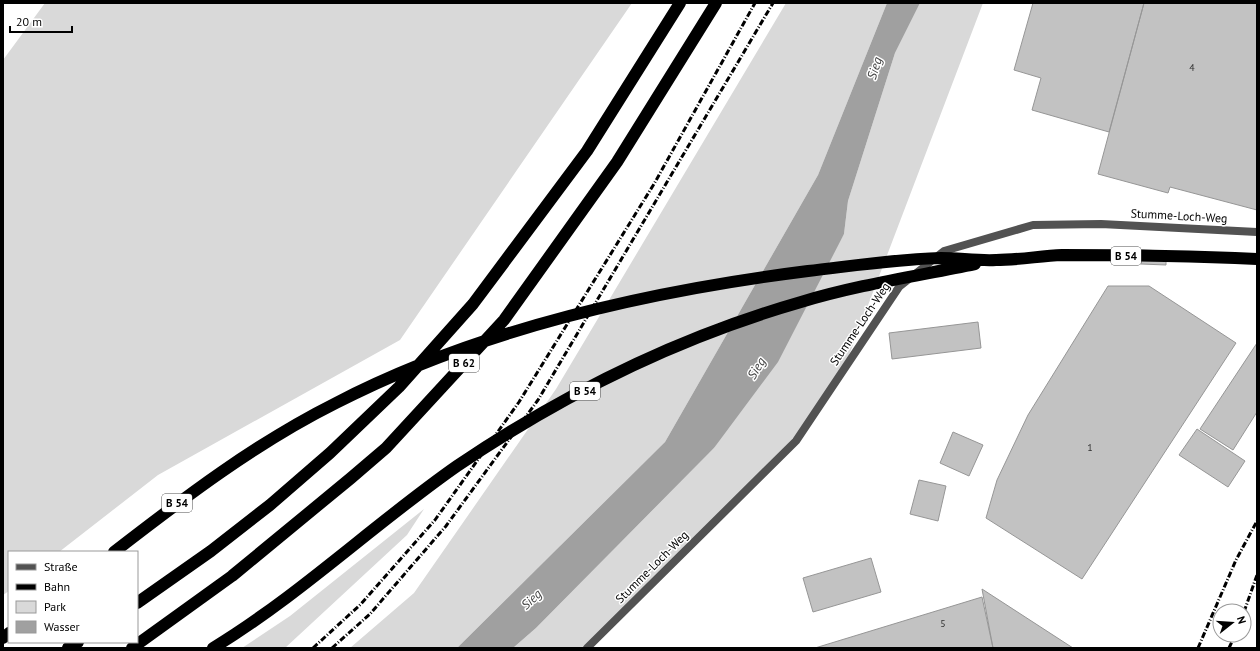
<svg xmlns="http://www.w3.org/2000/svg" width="1260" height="651" font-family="'PT Sans',sans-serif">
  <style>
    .green { fill: #d9d9d9 }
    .water { fill: #a0a0a0 }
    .building { fill: #c2c2c2; stroke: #969696 }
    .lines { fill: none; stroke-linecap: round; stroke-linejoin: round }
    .street { stroke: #525252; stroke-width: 8 }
    .highway { stroke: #000; stroke-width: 12 }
    .rail { stroke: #000; stroke-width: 3; stroke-dasharray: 6 2 1 2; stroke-linecap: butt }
    .labels { text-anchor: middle; stroke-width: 3; stroke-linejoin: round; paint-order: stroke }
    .number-label { font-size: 10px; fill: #303030 }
    .shield { fill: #fff; stroke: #4c4c4c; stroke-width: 1 }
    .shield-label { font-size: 11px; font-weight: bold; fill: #000 }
    .street-label { font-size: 12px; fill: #000; stroke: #fff }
    .water-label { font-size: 13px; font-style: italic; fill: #414141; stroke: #fff }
  </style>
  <rect width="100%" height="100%" fill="#fff"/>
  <!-- green -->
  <path class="green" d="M45,3h587l-232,337 -242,135 -99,77h-50v39l-6,4v-535z
    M786,3h101l-69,172 -153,267 -208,206h-107l64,-55 142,-204z
    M920,3h63l-140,368 -47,70 -209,207h-74l23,-20 178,-180 130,-214 4,-33 47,-148z
    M424,509l-17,26 -122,113h-43l48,-32z"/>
  <!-- water -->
  <path class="water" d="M887,3h33l-25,50 -47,148 -4,33 -66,128 -64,86 -178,180 -23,20h-56l208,-206 153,-267z"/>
  <!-- building -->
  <path class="building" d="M1033,3h111l-35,129 -77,-22 9,-32 -27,-8z
    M1144,3h113v207l-87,-23 -2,6 -70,-19z
    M1142,250l24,1v14l-25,-1z
    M1108,286h41l87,57 -154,236 -96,-61 11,-38 31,-65z
    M978,322l3,26 -89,11 -3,-26z
    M1257,343v69l-24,38 -33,-21z
    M1197,429l48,32 -17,26 -49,-32z
    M953,432l30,13 -14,31 -29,-13z
    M919,480l27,6 -8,35 -28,-7z
    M871,558l10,34 -68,20 -10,-34z
    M982,589l91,59h-80z
    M982,597l11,51h-178z"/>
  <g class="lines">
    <!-- street -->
    <path class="street" d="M587,648l209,-207 103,-154 45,-36 89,-26 68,-1 156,8"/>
    <!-- highway -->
    <path class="highway" d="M114,552c71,-55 142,-109 222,-149 143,-74 313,-112 472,-132 44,-5 89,-12 133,-13 18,0 37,3 55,2 22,0 44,-4 66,-5 65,0 130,1 195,4
      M137,603l74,-52 59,-46 60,-52 69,-66 74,-83 114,-153 93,-148
      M3,638l6,-5
      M68,648l10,-6
      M132,648l100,-72 119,-98 35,-30 118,-128 113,-158 99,-159
      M213,648c87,-53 161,-124 244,-182 105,-71 222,-129 344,-164 56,-17 116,-26 174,-38"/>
    <!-- rail -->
    <path class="rail" d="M1244,612l13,-37
      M313,648l48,-44 74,-84 84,-118 135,-218 101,-181
      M332,648l38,-34 76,-88 92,-126 235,-397
      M1198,648l38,-88 21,-39
      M1229,648l6,-13"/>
  </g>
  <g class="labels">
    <!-- number labels -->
    <g class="number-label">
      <text x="1192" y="71">4</text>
      <text x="1090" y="451">1</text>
      <text x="943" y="627">5</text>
    </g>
    <!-- shield labels -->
    <g class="shield">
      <rect x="1111" y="247" width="30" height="18" rx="3"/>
      <rect x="449" y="354" width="30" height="18" rx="3"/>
      <rect x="570" y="382" width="30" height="18" rx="3"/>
      <rect x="162" y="494" width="30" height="18" rx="3"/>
    </g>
    <g class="shield-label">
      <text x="1126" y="260">B 54</text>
      <text x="464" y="367">B 62</text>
      <text x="585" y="395">B 54</text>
      <text x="177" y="507">B 54</text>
    </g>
    <!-- street labels -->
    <g class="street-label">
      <text transform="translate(1179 216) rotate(3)" y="4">Stumme-Loch-Weg</text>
      <text transform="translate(860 324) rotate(-56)" y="4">Stumme-Loch-Weg</text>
      <text transform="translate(652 567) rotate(-45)" y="4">Stumme-Loch-Weg</text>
    </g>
    <!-- water labels -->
    <g class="water-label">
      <text transform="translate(874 68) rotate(-73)" y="5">Sieg</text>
      <text transform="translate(756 368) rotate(-59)" y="5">Sieg</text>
      <text transform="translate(531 599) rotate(-43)" y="5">Sieg</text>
    </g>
  </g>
  <!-- border -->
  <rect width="1260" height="651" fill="none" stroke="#000000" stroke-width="8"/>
  <!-- legend -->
  <rect x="8" y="551" width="130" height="92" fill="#ffffff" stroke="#999999"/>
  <rect x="16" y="564" width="20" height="6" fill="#525252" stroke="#999999"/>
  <text x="44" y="571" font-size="12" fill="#000000">Straße</text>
  <rect x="16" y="584" width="20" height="6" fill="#000000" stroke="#999999"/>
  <text x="44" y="591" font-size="12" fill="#000000">Bahn</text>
  <rect x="16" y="601" width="20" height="12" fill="#d9d9d9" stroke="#999999"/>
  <text x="44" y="611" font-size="12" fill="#000000">Park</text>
  <rect x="16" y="621" width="20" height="12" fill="#a0a0a0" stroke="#999999"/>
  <text x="44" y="631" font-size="12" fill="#000000">Wasser</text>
  <!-- north arrow -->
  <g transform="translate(1232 623) rotate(73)"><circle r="19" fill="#ffffff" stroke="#999999"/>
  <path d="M0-3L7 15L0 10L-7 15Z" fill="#000000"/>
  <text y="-6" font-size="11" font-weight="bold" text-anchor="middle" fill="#000000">N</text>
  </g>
  <!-- scale -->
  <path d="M10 26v6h62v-6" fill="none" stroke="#000000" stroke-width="2"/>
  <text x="16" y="26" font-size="12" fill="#000000" stroke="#ffffff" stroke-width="3" paint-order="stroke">20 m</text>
</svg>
